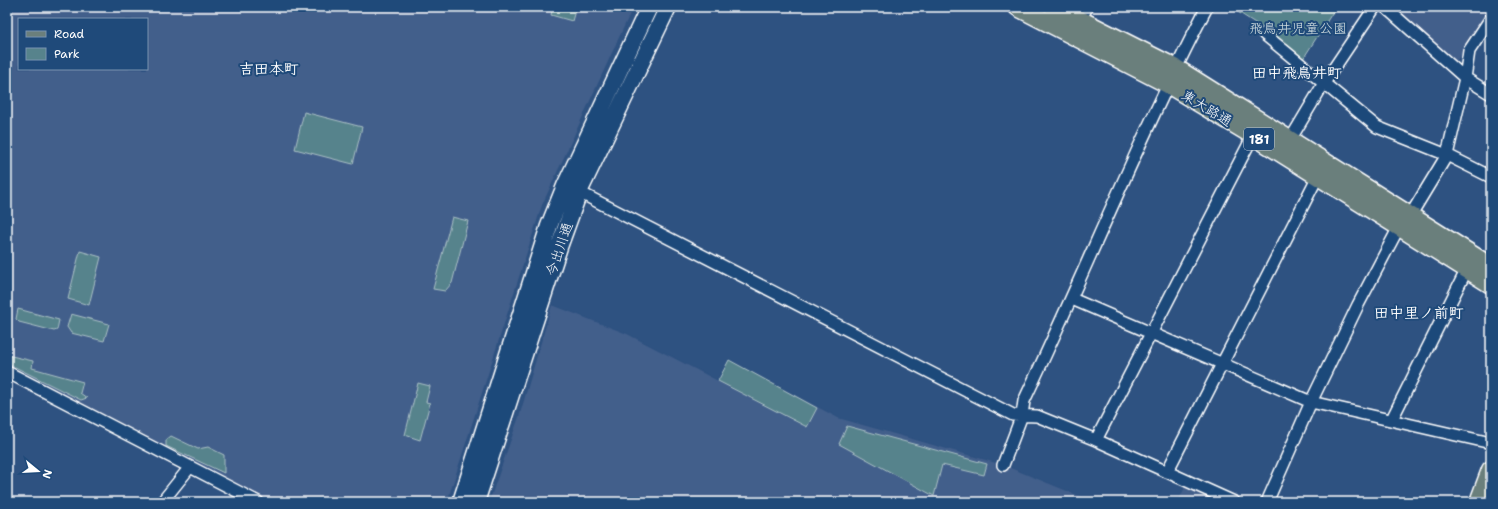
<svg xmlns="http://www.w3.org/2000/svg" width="1498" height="509" font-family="'Shantell Sans','Klee One',sans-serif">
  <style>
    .built { fill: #435f8b; fill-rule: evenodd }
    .green { fill: #57838c; stroke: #abc1c6 }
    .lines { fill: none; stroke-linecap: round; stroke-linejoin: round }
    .street-casing { stroke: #fff; stroke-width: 14 }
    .secondary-casing { stroke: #fff; stroke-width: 19 }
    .primary-casing { stroke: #fff; stroke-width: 21 }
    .street { stroke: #1f4a7a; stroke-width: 11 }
    .secondary { stroke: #1f4a7a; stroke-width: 16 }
    .primary { stroke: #6b7f7c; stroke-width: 18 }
    .labels { text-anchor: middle; stroke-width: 4; stroke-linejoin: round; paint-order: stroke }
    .shield { fill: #1f4a7a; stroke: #bcc9d7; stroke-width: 1 }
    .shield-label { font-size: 13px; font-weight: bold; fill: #fff }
    .park-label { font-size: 14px; fill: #d5e0e2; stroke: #1f4a7a }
    .street-label { font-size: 14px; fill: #fff; stroke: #1f4a7a }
    .neighbourhood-label { font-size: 15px; font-weight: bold; fill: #fff; stroke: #1f4a7a }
  </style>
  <rect width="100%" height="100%" fill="#2e5281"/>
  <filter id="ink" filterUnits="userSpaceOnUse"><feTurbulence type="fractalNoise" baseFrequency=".025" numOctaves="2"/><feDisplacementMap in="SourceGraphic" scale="8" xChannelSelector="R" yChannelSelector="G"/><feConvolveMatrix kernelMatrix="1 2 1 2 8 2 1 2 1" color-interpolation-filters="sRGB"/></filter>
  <g filter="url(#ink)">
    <!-- built -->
    <path class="built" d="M7,7h626l-91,198 -95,297h-174l-266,-135zM19,19h128v50h-128z
      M1394,7h97l-35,55z
      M552,305l75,29 91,47 11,-21 109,58 165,47 91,37h-605l31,-88z
      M1186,485l38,17h-46z"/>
    <!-- green -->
    <path class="green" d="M553,7h23l-4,14 -21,-6z
      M1230,7h106l-33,52 -29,-24z
      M304,112l58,15 -9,37 -58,-15z
      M452,217l16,4 -16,62 -7,8 -12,-2z
      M80,251l21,6 -12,48 -21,-6z
      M18,309l41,11 -2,10 -3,1 -35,-9 -3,-3z
      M71,314l38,10 -5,17 -33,-8 -4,-6z
      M7,355l26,6 -1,7 51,14 -3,11 7,5 -6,2 -74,-37z
      M729,360l88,48 -10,19 -89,-46z
      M418,383l12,3 -4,16 4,1 -10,37 -15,-5z
      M847,426l140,38 -3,11 -42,-10 -8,31 -95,-52z
      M171,436l27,13 10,-2 16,8v18l-58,-27v-6z"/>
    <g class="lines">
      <!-- street casing -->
      <g class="street-casing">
        <path id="street" d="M1385,7l80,71 26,16
          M1080,20l7,-13
          M1264,34l113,93 70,28 44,22
          M1287,145l37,-62 51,-76
          M573,189l440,226 24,1 59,24 138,62
          M1072,299l239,103 180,41
          M7,372l251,130
          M1392,419l75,-150
          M1096,440l160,-310
          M1003,465l19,-50 2,-14c62,-131 116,-266 183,-394
          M1167,472l154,-302
          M162,502l28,-35
          M1267,502l44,-100 47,-97 41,-78 11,-11 37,-61 18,-77 4,-27 22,-33"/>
      </g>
      <!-- secondary casing -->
      <g class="secondary-casing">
        <path id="secondary" d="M461,502l88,-276 16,-40 84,-179
          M476,502l83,-255 20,-55 89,-185"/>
      </g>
      <!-- primary casing -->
      <g class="primary-casing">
        <path id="primary" d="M1018,7l150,77 85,51 238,149
          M1054,7l121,61 316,199
          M1479,502l12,-32"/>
      </g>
      <!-- street -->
      <use href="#street" class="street"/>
      <!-- secondary -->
      <use href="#secondary" class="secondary"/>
      <!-- primary -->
      <use href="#primary" class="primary"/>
    </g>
  </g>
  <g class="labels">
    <!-- shield labels -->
    <rect class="shield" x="1244" y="128" width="30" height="22" rx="3"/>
    <g class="shield-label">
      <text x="1259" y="144">181</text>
    </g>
    <!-- park labels -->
    <g class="park-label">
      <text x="1298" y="33">飛鳥井児童公園</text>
    </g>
    <!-- street labels -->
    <g class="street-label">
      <text transform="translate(1207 108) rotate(31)" y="5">東大路通</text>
      <text transform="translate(559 249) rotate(-71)" y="5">今出川通</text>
    </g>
    <!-- neighbourhood labels -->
    <g class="neighbourhood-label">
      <text x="269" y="74">吉田本町</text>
      <text x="1297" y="78">田中飛鳥井町</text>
      <text x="1419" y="318">田中里ノ前町</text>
    </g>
  </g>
  <!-- margin -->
  <rect width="1498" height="509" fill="none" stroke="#1f4a7a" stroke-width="24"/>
  <rect x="12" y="12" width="1474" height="485" fill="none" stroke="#fff" stroke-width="1.5" filter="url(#ink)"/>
  <!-- legend -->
  <rect x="18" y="18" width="130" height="52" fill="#1f4a7a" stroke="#7992af"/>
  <rect x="26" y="31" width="20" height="6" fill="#6b7f7c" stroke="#7992af"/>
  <text x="54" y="38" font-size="12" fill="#ffffff">Road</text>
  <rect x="26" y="48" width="20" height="12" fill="#57838c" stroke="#7992af"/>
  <text x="54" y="58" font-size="12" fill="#ffffff">Park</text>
  <!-- north arrow -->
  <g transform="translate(38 471) rotate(108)" stroke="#1f4a7a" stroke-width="3" paint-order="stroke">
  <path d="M0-3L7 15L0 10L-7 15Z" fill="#ffffff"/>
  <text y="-6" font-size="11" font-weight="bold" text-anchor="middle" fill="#ffffff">N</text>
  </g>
</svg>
